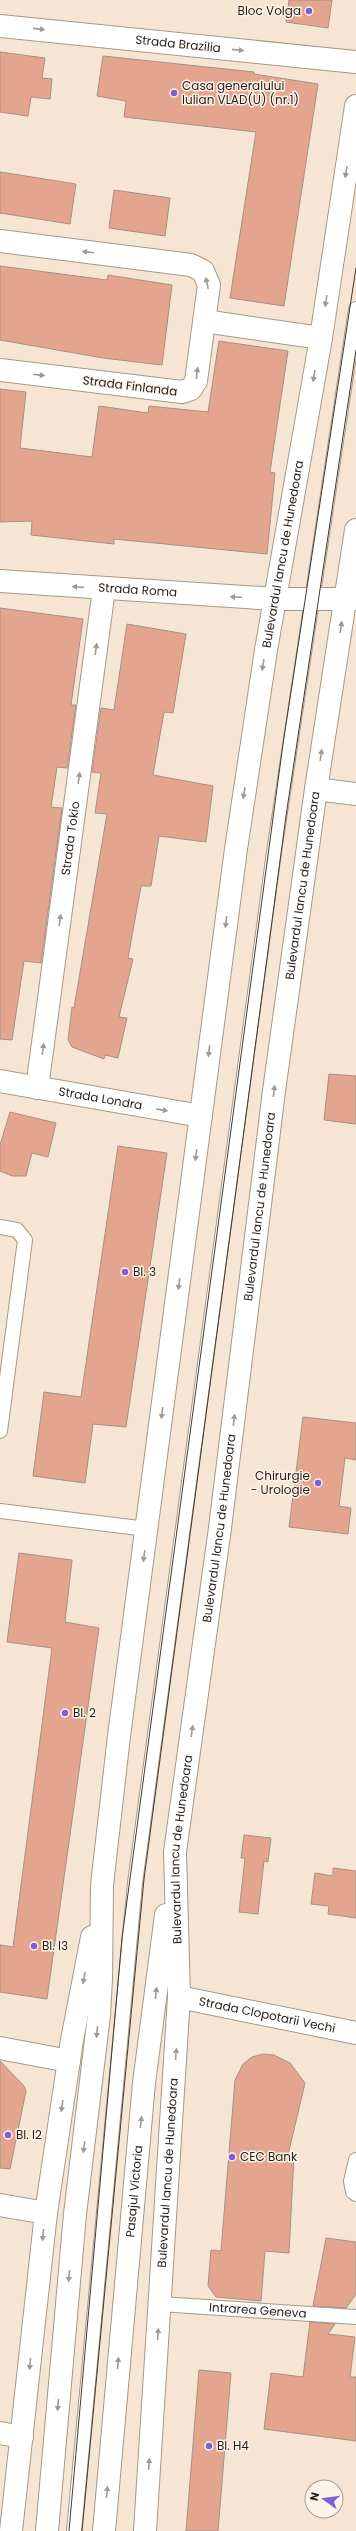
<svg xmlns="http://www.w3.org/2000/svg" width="356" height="2531" font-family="Poppins,sans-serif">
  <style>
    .building { fill: #e4a58e; stroke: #a79088 }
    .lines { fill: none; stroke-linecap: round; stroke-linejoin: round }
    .lane-casing { stroke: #a79887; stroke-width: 16 }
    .street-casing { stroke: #a79887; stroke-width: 24 }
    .secondary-casing { stroke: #a79887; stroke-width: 24 }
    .primary-casing { stroke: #a79887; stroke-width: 24 }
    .lane { stroke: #fff; stroke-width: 14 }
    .street { stroke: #fff; stroke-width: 22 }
    .secondary { stroke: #fff; stroke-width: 22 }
    .primary { stroke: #fff; stroke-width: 22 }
    .tram { stroke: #413a31; stroke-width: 1 }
    .oneway { fill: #9d9a97 }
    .poi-dot { fill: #7e5dd8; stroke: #fef3e9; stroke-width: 1.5 }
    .labels { text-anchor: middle; stroke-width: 3; stroke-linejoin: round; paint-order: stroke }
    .poi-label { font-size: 12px; fill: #251f18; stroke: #fef3e9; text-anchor: start }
    .street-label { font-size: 12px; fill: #251f18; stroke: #fef3e9 }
  </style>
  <rect width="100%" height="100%" fill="#f6e5d3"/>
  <!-- building -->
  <path class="building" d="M289,0h43l-4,28 -42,-6z
    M0,52l45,6 -3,20 10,1 -2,20 -19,-2 -3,19 -28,-4z
    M103,56l151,16v2l64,10 -34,222 -54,-8 26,-166 -132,-15 2,-16 -29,-5z
    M0,172l76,12 -6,40 -70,-11z
    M114,190l56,8 -5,38 -56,-8z
    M0,266l107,14 1,-5 64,10 -10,80 -59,-7 -103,-18z
    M219,341l69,10 -18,121 5,1 -8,81 -153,-15v5l-83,-9 1,-14 -32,1v-133l26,3 -6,56 72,9 7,-51 49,7 1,-7 59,6z
    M0,608l83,11 -12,86h5l-9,63 -10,-1 -6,40 11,1 -21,155 -17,-2 -12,79 -12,-1z
    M127,624l59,10 -13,79 -9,-1 -11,63 60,11 -7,56 -47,-6 -8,50h-10l-13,72 5,1 -14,58 8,1 -9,40 -13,-3 -1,4 -32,-12 -4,-7 4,-33 2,1 33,-194 -12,-1 6,-40 -9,-1 9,-64 13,2z
    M329,1074l27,2v48l-32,-4z
    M10,1112l46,11 -8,34 -16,-4 -6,23h-14l-12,-5v-26z
    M118,1146l49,7 -41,274 -33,-3 -8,59 -52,-7 11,-84 37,5z
    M303,1417l53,6v37l-11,-2 -6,48 12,2 -3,26 -59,-7z
    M19,1553l53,7 -7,62 34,6 -52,371 -47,-7v-47l13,2 39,-299 -45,-6z
    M244,1835l27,3 -3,24 -4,-1 -6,53 -19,-2 6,-54h-4z
    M333,1868l23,3v47l-28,-4 1,-8 -18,-2 4,-31 18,3z
    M263,2054l11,1 16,8 15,20 -17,72h6l-5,98 -24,-2 -4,50 -45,-4 -8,-11 3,-36 10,1 14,-171 8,-16 9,-7z
    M0,2061l24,25 2,5 -16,78 -10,-1z
    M326,2238l30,4v52l-10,14 -33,-2z
    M310,2322l25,2 -7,10 27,3 -5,40h6v64l-92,-12 7,-56 32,4z
    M199,2370l32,3 -13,158h-32z"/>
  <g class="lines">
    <!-- lane casing -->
    <g class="lane-casing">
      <g id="lane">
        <path d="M0,1227l17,3 8,10 -25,191"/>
        <path d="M0,1511l147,18"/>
        <path d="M356,2160l-5,21 2,11 3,2"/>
        <path id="s1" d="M160,2304l196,13"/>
        <path d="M74,2531l61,-648 139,-1031 82,-543"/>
      </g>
    </g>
    <!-- street casing -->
    <g class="street-casing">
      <g id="street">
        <path id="s2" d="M0,26l356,36"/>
        <path d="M0,241l191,24 12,6 6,14 -13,96 -5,8 -9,3 -182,-22"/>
        <path d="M204,321l117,17"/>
        <path d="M316,789l40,5"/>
        <path id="s3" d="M0,1081l201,35"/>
        <path id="s4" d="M37,1088l67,-499"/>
        <path id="s5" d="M179,1997l177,36"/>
        <path d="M0,2048l69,13"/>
        <path d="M0,2205l46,8"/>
        <path d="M0,2433l22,4"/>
      </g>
    </g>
    <!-- secondary casing -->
    <g class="secondary-casing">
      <g id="secondary">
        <path id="s6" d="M0,581l275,18h81"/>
      </g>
    </g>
    <!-- primary casing -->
    <g class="primary-casing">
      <g id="primary">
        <path d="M11,2531l35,-318 26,-173 20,-103"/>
        <path id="s7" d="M47,2531l28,-317 24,-199 2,-36 1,-94 17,-149 117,-887 30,-199 55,-312 35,-232"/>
        <path id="s8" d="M104,2531l40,-448 22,-168"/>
        <path id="s9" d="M145,2531l34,-534 -4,-145 45,-324 54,-437 42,-302 40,-259"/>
      </g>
    </g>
    <!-- lane -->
    <use href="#lane" class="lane"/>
    <!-- street -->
    <use href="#street" class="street"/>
    <!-- secondary -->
    <use href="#secondary" class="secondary"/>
    <!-- primary -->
    <use href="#primary" class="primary"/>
    <!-- tram -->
    <path class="tram" d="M69,2531l53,-593 161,-1194 73,-476
      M82,2531l62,-652 142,-1063 70,-466"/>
  </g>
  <!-- one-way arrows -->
  <defs><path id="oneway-solid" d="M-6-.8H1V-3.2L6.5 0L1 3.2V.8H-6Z"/></defs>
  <g class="oneway">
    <use href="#oneway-solid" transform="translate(39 29) rotate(6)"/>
    <use href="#oneway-solid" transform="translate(238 50) rotate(6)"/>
    <use href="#oneway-solid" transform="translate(346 172) rotate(99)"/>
    <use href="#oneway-solid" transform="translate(88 252) rotate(-173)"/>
    <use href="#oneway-solid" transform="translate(207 283) rotate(-102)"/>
    <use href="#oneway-solid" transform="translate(326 301) rotate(99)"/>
    <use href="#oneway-solid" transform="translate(197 373) rotate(-83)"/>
    <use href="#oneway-solid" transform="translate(39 375) rotate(7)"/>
    <use href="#oneway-solid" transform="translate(314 376) rotate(100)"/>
    <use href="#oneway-solid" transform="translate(78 587) rotate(-176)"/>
    <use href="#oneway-solid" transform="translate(236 597) rotate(-177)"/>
    <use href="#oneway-solid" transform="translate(341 627) rotate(-81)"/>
    <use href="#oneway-solid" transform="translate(96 649) rotate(-82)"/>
    <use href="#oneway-solid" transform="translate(263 665) rotate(99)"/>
    <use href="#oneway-solid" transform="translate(321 755) rotate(-81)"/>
    <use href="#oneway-solid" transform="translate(79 778) rotate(-82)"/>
    <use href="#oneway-solid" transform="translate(244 793) rotate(99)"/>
    <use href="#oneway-solid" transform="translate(60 920) rotate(-82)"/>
    <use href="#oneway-solid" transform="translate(226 922) rotate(97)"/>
    <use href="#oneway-solid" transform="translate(43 1049) rotate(-82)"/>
    <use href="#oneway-solid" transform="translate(209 1051) rotate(97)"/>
    <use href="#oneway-solid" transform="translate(274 1091) rotate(-83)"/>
    <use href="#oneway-solid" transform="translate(162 1110) rotate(9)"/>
    <use href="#oneway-solid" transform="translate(196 1155) rotate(97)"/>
    <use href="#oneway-solid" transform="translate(179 1284) rotate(97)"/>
    <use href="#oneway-solid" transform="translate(162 1413) rotate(97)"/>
    <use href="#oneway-solid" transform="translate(234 1420) rotate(-83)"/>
    <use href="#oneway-solid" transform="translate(144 1556) rotate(98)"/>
    <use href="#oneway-solid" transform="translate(192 1731) rotate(-82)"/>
    <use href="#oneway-solid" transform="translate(84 1978) rotate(101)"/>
    <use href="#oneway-solid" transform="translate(156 1993) rotate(-83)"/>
    <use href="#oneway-solid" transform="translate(97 2032) rotate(96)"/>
    <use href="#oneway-solid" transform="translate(176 2054) rotate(-86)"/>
    <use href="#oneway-solid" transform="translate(62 2106) rotate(99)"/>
    <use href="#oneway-solid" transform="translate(141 2122) rotate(-84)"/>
    <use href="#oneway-solid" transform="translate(84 2147) rotate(97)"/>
    <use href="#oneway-solid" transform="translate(43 2235) rotate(96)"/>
    <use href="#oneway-solid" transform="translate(69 2276) rotate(95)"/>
    <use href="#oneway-solid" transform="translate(158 2334) rotate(-86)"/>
    <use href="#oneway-solid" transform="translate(118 2363) rotate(-85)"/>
    <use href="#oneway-solid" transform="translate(30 2364) rotate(96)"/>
    <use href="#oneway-solid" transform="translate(58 2405) rotate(95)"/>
    <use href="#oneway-solid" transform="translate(149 2464) rotate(-86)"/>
    <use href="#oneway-solid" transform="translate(107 2492) rotate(-85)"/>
  </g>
  <!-- markers -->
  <g class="poi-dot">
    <circle cx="309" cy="11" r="4"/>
    <circle cx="174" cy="93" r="4"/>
    <circle cx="125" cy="1272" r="4"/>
    <circle cx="318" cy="1483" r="4"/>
    <circle cx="65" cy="1713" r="4"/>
    <circle cx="34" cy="1946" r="4"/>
    <circle cx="8" cy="2135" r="4"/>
    <circle cx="232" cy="2157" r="4"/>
    <circle cx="209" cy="2446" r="4"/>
  </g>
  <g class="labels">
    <!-- poi labels -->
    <g class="poi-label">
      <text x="301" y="15" text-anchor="end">Bloc Volga</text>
      <text x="182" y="90">Casa generalului<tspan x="182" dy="14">Iulian VLAD(U) (nr.1)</tspan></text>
      <text x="133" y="1276">Bl. 3</text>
      <text x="310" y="1480" text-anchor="end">Chirurgie<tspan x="310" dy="14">- Urologie</tspan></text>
      <text x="73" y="1717">Bl. 2</text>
      <text x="42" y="1950">Bl. I3</text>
      <text x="16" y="2139">Bl. I2</text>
      <text x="240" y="2161">CEC Bank</text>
      <text x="217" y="2450">Bl. H4</text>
    </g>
    <!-- street labels -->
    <g class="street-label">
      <text dy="4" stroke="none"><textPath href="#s2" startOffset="179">Strada Brazilia</textPath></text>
      <text transform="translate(130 386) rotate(7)" y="4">Strada Finlanda</text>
      <text dy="4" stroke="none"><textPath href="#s7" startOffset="1992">Bulevardul Iancu de Hunedoara</textPath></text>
      <text dy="4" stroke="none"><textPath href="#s6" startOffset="138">Strada Roma</textPath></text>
      <text dy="4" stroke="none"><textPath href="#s4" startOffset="252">Strada Tokio</textPath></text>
      <text dy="4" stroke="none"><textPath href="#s9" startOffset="1655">Bulevardul Iancu de Hunedoara</textPath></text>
      <text dy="4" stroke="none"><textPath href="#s3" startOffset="102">Strada Londra</textPath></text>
      <text dy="4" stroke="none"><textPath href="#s9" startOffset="1331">Bulevardul Iancu de Hunedoara</textPath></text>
      <text dy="4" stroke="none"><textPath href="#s9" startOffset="1007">Bulevardul Iancu de Hunedoara</textPath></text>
      <text dy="4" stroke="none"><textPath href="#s9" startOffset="683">Bulevardul Iancu de Hunedoara</textPath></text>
      <text dy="4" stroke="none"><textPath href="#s5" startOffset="90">Strada Clopotarii Vechi</textPath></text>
      <text dy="4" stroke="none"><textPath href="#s9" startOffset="359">Bulevardul Iancu de Hunedoara</textPath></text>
      <text dy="4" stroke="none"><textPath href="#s8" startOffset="341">Pasajul Victoria</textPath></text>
      <text dy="4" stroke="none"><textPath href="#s1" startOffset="98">Intrarea Geneva</textPath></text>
    </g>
  </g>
  <!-- north arrow -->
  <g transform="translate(324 2499) rotate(284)"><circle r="19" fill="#fef3e9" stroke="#a79e95"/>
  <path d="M0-3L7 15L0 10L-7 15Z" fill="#7e5dd8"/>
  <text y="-6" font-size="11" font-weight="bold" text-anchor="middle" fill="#251f18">N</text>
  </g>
</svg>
